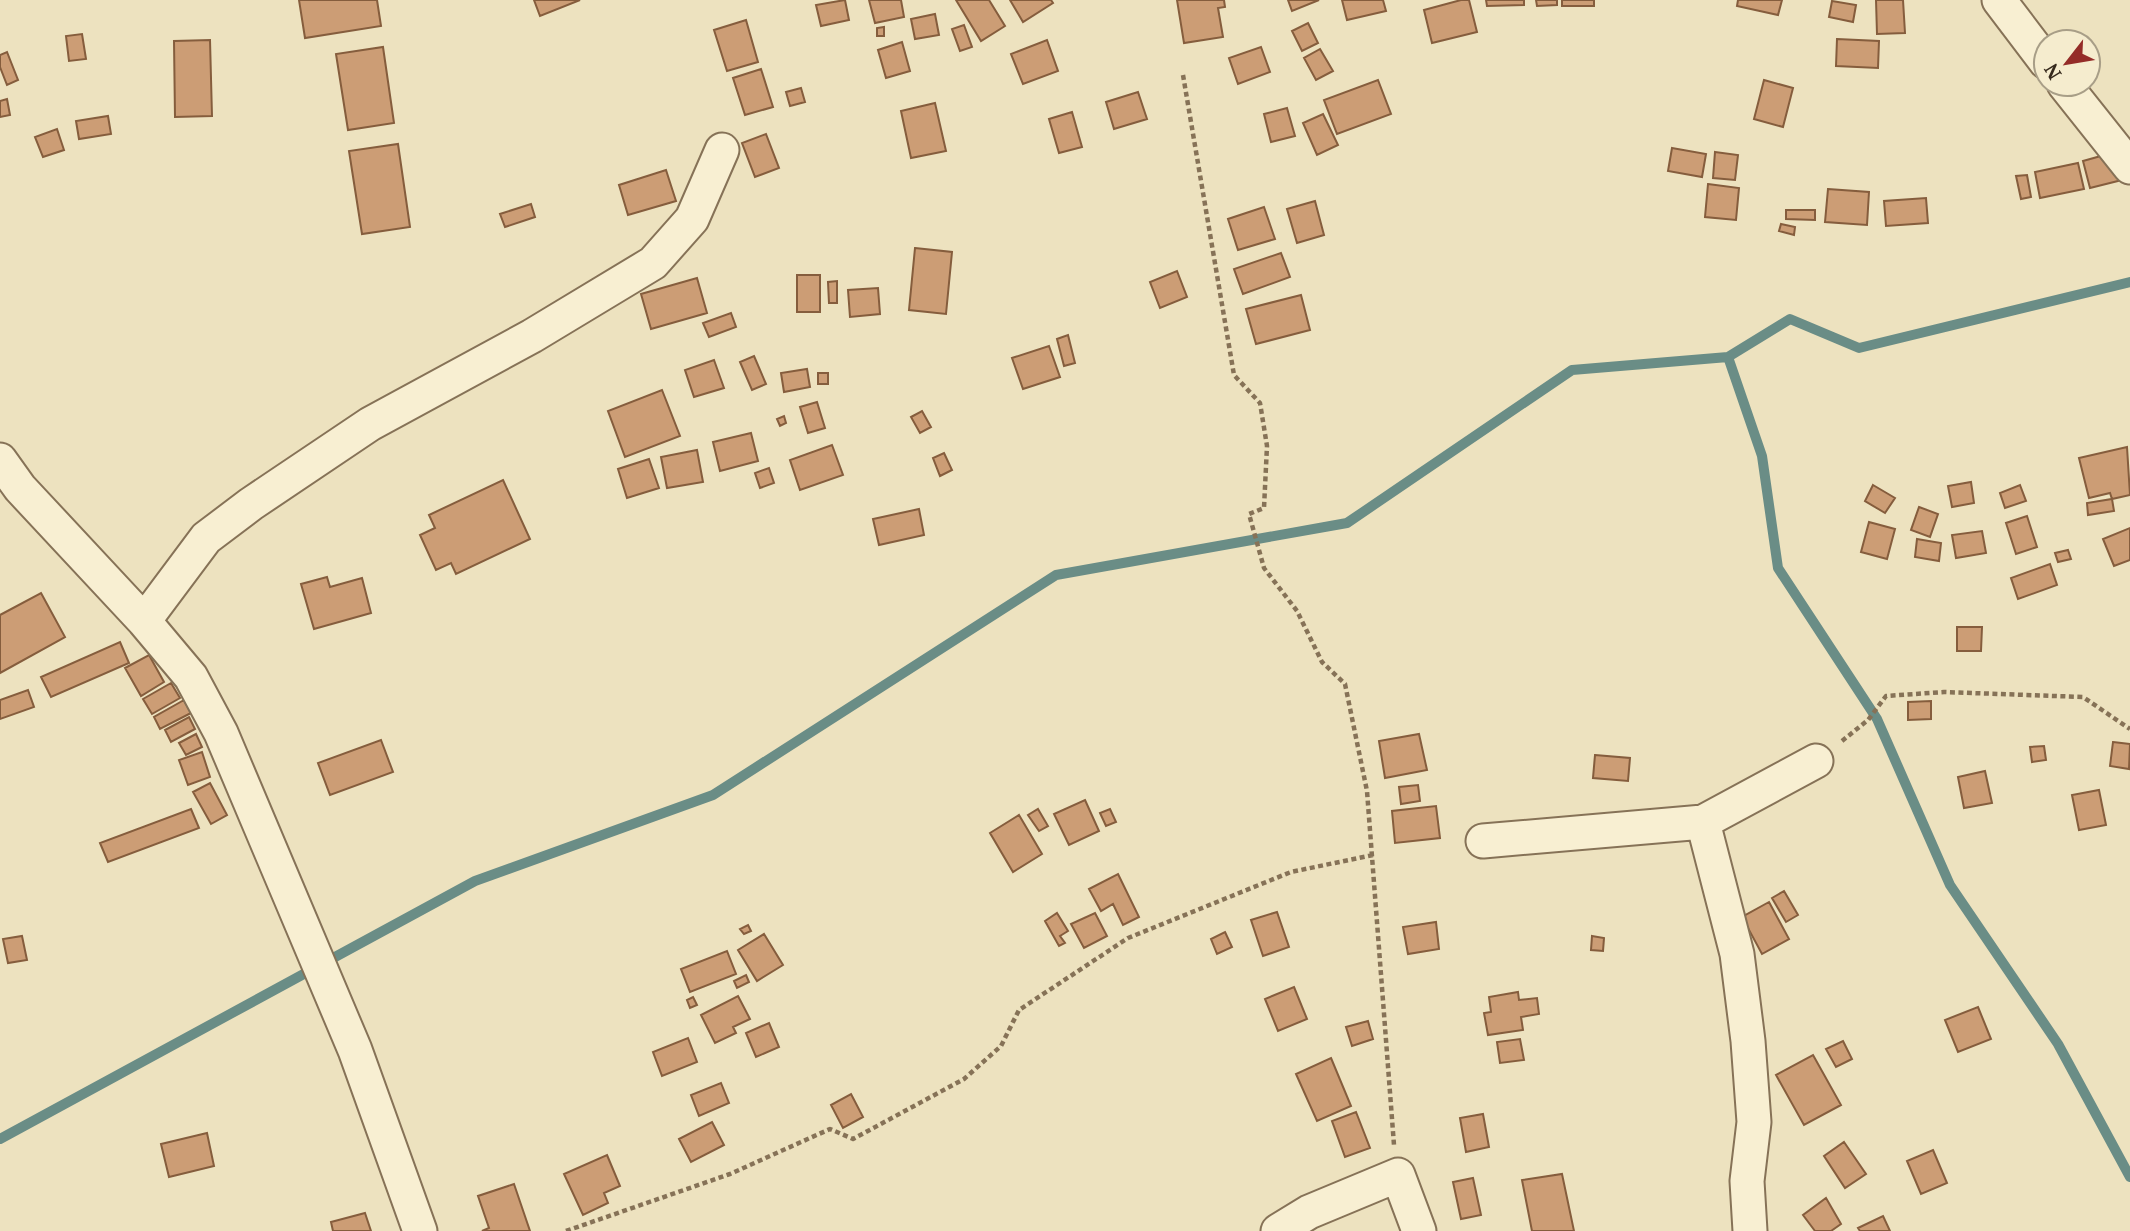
<svg xmlns="http://www.w3.org/2000/svg" width="2130" height="1231" font-family="'PT Serif',serif">
  <style>
    .lines { fill: none; stroke-linecap: round; stroke-linejoin: round }
    .stream { stroke: #6a8d86; stroke-width: 10 }
    .building { fill: #cc9d75; stroke: #855d3d; stroke-width: 2 }
    .minor-casing { stroke: #867257; stroke-width: 37 }
    .path { stroke: #867257; stroke-width: 4.5; stroke-dasharray: 5 3.5; stroke-linecap: butt }
    .minor { stroke: #f8efd2; stroke-width: 33 }
  </style>
  <rect width="100%" height="100%" fill="#ede2bf"/>
  <g class="lines">
    <!-- stream -->
    <path class="stream" d="M1728,357l34,99 16,112 99,151 73,166 108,159 72,133
      M0,1139l475,-258 238,-86 343,-220 291,-52 225,-153 156,-13 62,-38 69,29 271,-66"/>
  </g>
  <!-- building -->
  <path class="building" d="M299,0h78l4,26 -76,12z
    M534,0h46l-40,16z
    M845,0l4,20 -28,6 -5,-21z
    M869,0h32l3,17 -29,6z
    M956,0h33l16,26 -24,15z
    M1010,0h41l2,3 -30,19z
    M1177,0h47l1,7 -7,1 5,29 -39,6z
    M1288,0h31l-27,11z
    M1342,0h41l3,11 -39,9z
    M1461,0h8l8,32 -45,11 -8,-33z
    M1486,0h38v5l-37,1z
    M1536,0h21v5l-20,1z
    M1562,0h32v6h-32z
    M1738,0h44l-4,15 -41,-9z
    M1876,0h27l2,33 -28,1z
    M1832,1l24,4 -3,17 -24,-5z
    M935,14l4,21 -24,4 -4,-20z
    M746,20l12,42 -31,9 -13,-41z
    M1308,23l10,20 -16,8 -10,-20z
    M964,25l8,22 -12,4 -8,-22z
    M884,27v9h-7v-8z
    M82,34l4,25 -17,2 -3,-25z
    M1837,39l42,2 -1,27 -42,-2z
    M210,40l2,76 -37,1 -1,-76z
    M1047,40l11,31 -35,13 -12,-30z
    M902,42l8,29 -24,7 -8,-28z
    M383,47l11,76 -46,7 -12,-76z
    M1261,47l9,25 -32,12 -9,-26z
    M1320,49l13,22 -17,9 -12,-22z
    M7,52l11,28 -11,5 -7,-18v-12z
    M761,69l12,38 -28,8 -12,-37z
    M1378,80l13,34 -54,20 -13,-34z
    M1764,80l29,8 -10,39 -29,-8z
    M801,88l4,14 -15,4 -4,-14z
    M1138,92l9,27 -33,10 -8,-27z
    M7,99l3,16 -10,2v-16z
    M935,103l11,48 -35,7 -10,-47z
    M1287,108l8,28 -24,6 -7,-28z
    M1072,112l10,35 -23,6 -10,-34z
    M1323,114l15,31 -21,10 -14,-32z
    M108,116l3,18 -32,5 -3,-18z
    M57,129l7,21 -21,7 -8,-20z
    M766,134l13,34 -24,9 -13,-34z
    M398,144l12,83 -48,7 -13,-83z
    M1672,148l34,6 -4,23 -34,-6z
    M1715,152l23,3 -3,25 -22,-2z
    M2115,152l7,28 -32,8 -7,-27z
    M2078,163l6,26 -44,9 -5,-26z
    M666,170l10,31 -48,14 -9,-30z
    M2027,175l4,22 -10,2 -5,-23z
    M1708,184l31,4 -3,32 -31,-3z
    M1828,189l41,3 -2,33 -42,-3z
    M1926,198l2,25 -42,3 -2,-25z
    M1315,201l9,34 -27,8 -10,-34z
    M531,204l4,13 -30,10 -5,-13z
    M1264,207l11,32 -37,11 -10,-31z
    M1786,210h29v10l-29,-1z
    M1781,224l14,3 -1,8 -15,-4z
    M915,248l37,4 -6,62 -37,-4z
    M1281,253l9,24 -47,17 -9,-25z
    M1177,271l10,26 -27,11 -10,-26z
    M797,275h23v37h-23z
    M697,278l10,35 -56,16 -10,-35z
    M837,281v22h-8l-1,-21z
    M878,288l2,26 -30,3 -2,-27z
    M1301,295l9,35 -54,14 -10,-35z
    M731,313l5,14 -27,10 -6,-14z
    M1068,335l7,28 -11,3 -7,-27z
    M1049,346l11,31 -37,12 -11,-31z
    M754,356l12,28 -14,6 -12,-28z
    M714,360l10,28 -30,9 -9,-27z
    M807,369l3,18 -26,5 -3,-19z
    M818,373h10v11h-10z
    M662,390l18,46 -55,21 -17,-46z
    M817,402l8,26 -17,5 -8,-26z
    M922,411l9,16 -11,6 -9,-16z
    M784,416l2,7 -6,3 -3,-7z
    M751,433l7,28 -38,10 -7,-29z
    M832,445l11,30 -43,15 -10,-30z
    M2127,447l3,48 -18,4 -2,-6 -21,5 -10,-40z
    M697,450l6,32 -36,6 -6,-31z
    M944,453l8,17 -12,6 -7,-18z
    M649,459l10,29 -32,10 -9,-29z
    M769,468l5,15 -14,5 -5,-15z
    M503,480l27,59 -74,35 -5,-11 -15,7 -16,-35 15,-7 -6,-13z
    M1971,482l3,21 -22,4 -4,-21z
    M1873,485l22,13 -10,15 -20,-12z
    M2020,485l6,16 -21,7 -5,-15z
    M2112,499l2,12 -26,4 -1,-12z
    M1919,507l19,7 -8,23 -19,-7z
    M919,509l5,26 -45,10 -6,-26z
    M2027,516l10,31 -21,7 -10,-31z
    M1869,522l26,7 -8,30 -26,-7z
    M2130,528v32l-16,6 -11,-27z
    M1982,531l4,22 -30,5 -4,-23z
    M1917,539l24,4 -2,18 -24,-4z
    M2068,550l3,9 -13,3 -3,-9z
    M2050,564l7,21 -39,14 -7,-21z
    M327,577l3,10 32,-9 9,35 -57,16 -13,-45z
    M41,593l24,44 -65,36v-58z
    M1957,627h25l-1,24h-24z
    M120,642l9,21 -78,34 -10,-20z
    M149,655l15,27 -23,14 -16,-28z
    M171,683l9,15 -28,16 -9,-15z
    M28,690l6,17 -34,12v-19z
    M184,700l7,13 -31,16 -6,-12z
    M1931,701v18l-23,1v-18z
    M189,717l6,12 -24,13 -6,-12z
    M196,734l6,13 -16,8 -7,-12z
    M1419,734l8,36 -42,8 -6,-37z
    M381,740l12,32 -63,23 -12,-32z
    M2113,742l17,2 -1,25 -19,-3z
    M2044,746l2,14 -14,2 -2,-15z
    M202,752l8,25 -22,8 -9,-25z
    M1595,755l35,3 -2,23 -35,-3z
    M1985,771l7,32 -28,5 -6,-31z
    M210,783l17,32 -16,9 -18,-32z
    M1418,785l2,16 -19,3 -2,-17z
    M2099,790l7,35 -27,5 -7,-35z
    M1085,800l14,31 -30,14 -15,-31z
    M1436,806l4,32 -45,5 -3,-32z
    M191,809l8,19 -91,34 -8,-19z
    M1038,809l10,17 -9,5 -11,-16z
    M1110,809l6,13 -10,4 -6,-13z
    M1019,815l23,39 -29,18 -23,-39z
    M1118,874l21,43 -16,8 -10,-21 -12,7 -12,-22z
    M1784,891l14,24 -12,7 -14,-24z
    M1769,902l20,37 -27,15 -20,-37z
    M1277,912l12,35 -26,9 -12,-36z
    M1057,913l11,18 -8,5 5,7 -6,3 -14,-25z
    M1095,913l12,23 -23,12 -13,-24z
    M1436,922l3,27 -31,5 -5,-27z
    M748,925l3,6 -7,3 -4,-5z
    M1225,932l7,15 -15,7 -6,-15z
    M764,934l19,31 -26,16 -19,-31z
    M22,936l5,24 -19,3 -5,-24z
    M1592,936l12,2 -1,13 -12,-1z
    M727,951l9,23 -46,18 -9,-23z
    M746,975l3,7 -12,6 -3,-7z
    M1294,987l13,32 -29,12 -13,-32z
    M1518,992l1,8 18,-2 2,16 -18,3 2,13 -35,5 -4,-22 7,-1 -2,-15z
    M738,996l12,23 -17,8 3,6 -21,10 -14,-28z
    M693,997l4,8 -7,3 -3,-8z
    M1978,1007l13,32 -33,13 -13,-32z
    M1368,1021l5,18 -21,7 -6,-19z
    M769,1023l10,24 -23,10 -10,-24z
    M688,1038l9,24 -35,14 -9,-24z
    M1520,1039l4,21 -24,3 -3,-21z
    M1843,1041l9,18 -16,8 -10,-18z
    M1813,1055l28,50 -37,20 -28,-50z
    M1331,1058l20,48 -34,15 -21,-47z
    M721,1083l8,20 -30,13 -8,-21z
    M851,1094l12,23 -20,11 -12,-23z
    M1356,1112l14,36 -25,9 -13,-36z
    M1483,1114l6,33 -23,5 -6,-34z
    M712,1122l12,23 -33,17 -12,-23z
    M207,1133l7,33 -45,11 -8,-33z
    M1844,1142l22,32 -21,14 -21,-32z
    M1933,1150l14,33 -26,11 -14,-33z
    M607,1155l13,31 -16,7 4,10 -25,12 -19,-41z
    M1562,1174l12,57h-42l-10,-51z
    M1473,1178l8,37 -20,4 -8,-37z
    M514,1184l16,47h-48l7,-3 -11,-32z
    M1826,1198l15,26 -10,7h-16l-12,-16z
    M365,1213l6,18h-38l-2,-9z
    M1883,1216l7,15h-30l-2,-3z"/>
  <g class="lines">
    <!-- minor casing -->
    <g class="minor-casing">
      <path id="minor" d="M1999,0l47,62
        M2064,84l66,83
        M0,460l20,28 124,133 47,56 30,56 134,317 65,181
        M144,621l62,-83 45,-34 119,-80 162,-88 121,-73 39,-44 30,-69
        M1703,822l34,132 11,87 6,81 -7,59 3,50
        M1483,841l220,-19 113,-61
        M1278,1231l31,-19 89,-37 21,56"/>
    </g>
    <!-- path -->
    <path class="path" d="M1183,75l51,300 26,28 7,43 -3,62 -15,6 15,54 33,43 25,51 23,22 22,107 27,354
      M1842,741l26,-21 18,-24 58,-4 139,5 47,32
      M566,1231l164,-57 100,-45 23,10 111,-60 37,-33 18,-36 109,-72 163,-66 82,-17"/>
    <!-- minor -->
    <use href="#minor" class="minor"/>
  </g>
  <!-- north arrow -->
  <g transform="translate(2067 63) rotate(239)"><circle r="33" fill="#f5ecce" stroke="#a89e87" stroke-width="2"/>
  <path d="M0-5L12 26L0 18L-12 26Z" fill="#942c28"/>
  <text y="-10" font-size="19" font-weight="bold" text-anchor="middle" fill="#35291c">N</text>
  </g>
</svg>
